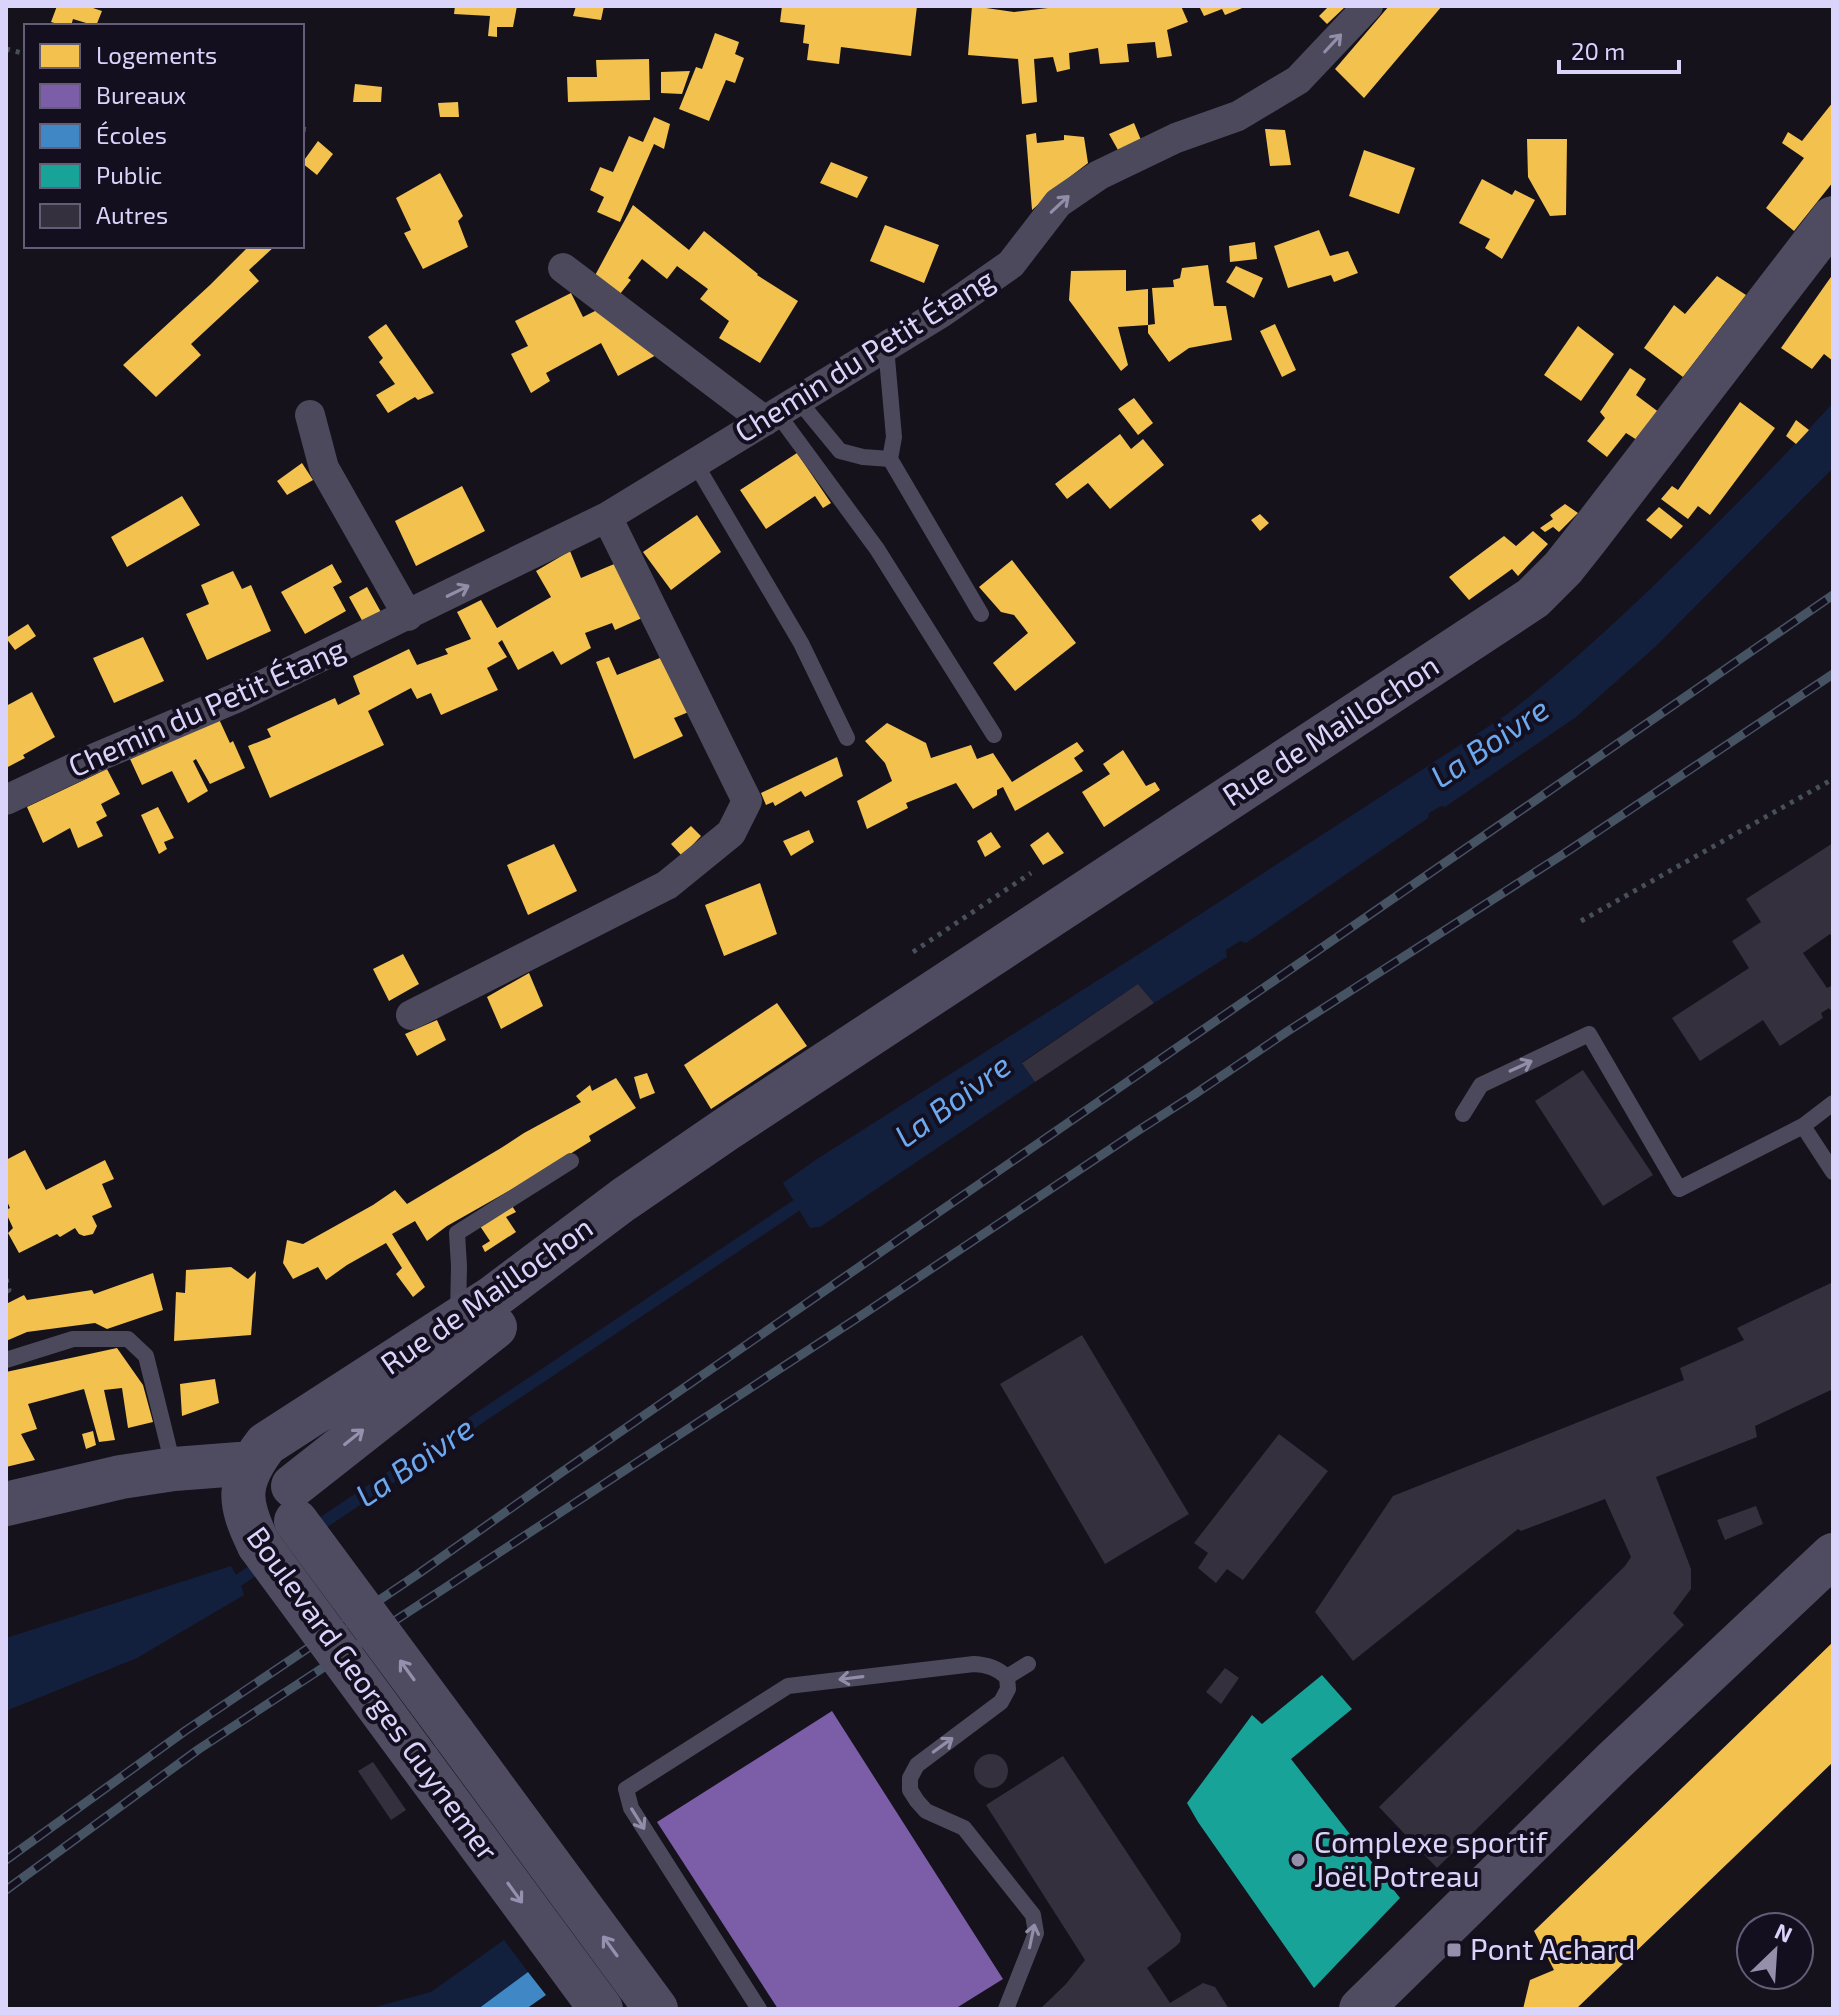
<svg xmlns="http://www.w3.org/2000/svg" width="1839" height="2015" font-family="'Exo 2',sans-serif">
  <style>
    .water { fill: #13203d }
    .homes { fill: #f2c14e }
    .offices { fill: #7b5ea7 }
    .schools { fill: #3f88c5 }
    .public { fill: #17a398 }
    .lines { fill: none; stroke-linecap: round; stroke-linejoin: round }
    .stream { stroke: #13203d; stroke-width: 12 }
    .building { fill: #34303e }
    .path { stroke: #474f5b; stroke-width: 5; stroke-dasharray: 4 6; stroke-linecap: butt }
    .lane { stroke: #4b495b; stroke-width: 16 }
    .street { stroke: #4b495b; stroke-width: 30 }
    .secondary { stroke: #4f4c62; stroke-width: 44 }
    .rail-casing { stroke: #455363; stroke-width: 9 }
    .rail { stroke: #130f1f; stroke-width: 6; stroke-dasharray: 18; stroke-linecap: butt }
    .secondary-bridge { stroke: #4f4c62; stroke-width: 44 }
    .oneway { stroke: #928eaa }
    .oneway2 { stroke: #9490ae }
    .poi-dot { fill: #958fac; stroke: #130f1f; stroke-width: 3 }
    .labels { text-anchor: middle; stroke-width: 8; stroke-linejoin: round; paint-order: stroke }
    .street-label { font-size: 30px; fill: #dad3fa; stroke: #130f1f }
    .poi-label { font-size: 30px; fill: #dad3fa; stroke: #130f1f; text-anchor: start }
    .water-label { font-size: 32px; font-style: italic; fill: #6da9ee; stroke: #130f1f }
  </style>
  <rect width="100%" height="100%" fill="#15121c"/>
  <!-- water -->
  <path class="water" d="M1833,403v65l-178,179 -79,70 -131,90 -4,-1 -12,7 -1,5 -182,125 -6,-2 -14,9 1,7 -73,46 -16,-19 -116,78 13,20 -215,145 -10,1 -27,-45 34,-24 333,-212 356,-232c64,-49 121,-103 178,-159 51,-50 101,-100 149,-153z
    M231,1566l8,14 5,15 -107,63 -131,53v-73z
    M504,1940l24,32 -50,37h-110l63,-17z"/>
  <!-- homes -->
  <path class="homes" d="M57,6h30l15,5 -6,15 -23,-7 -2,7h-7l-13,-4z
    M455,6h62l-4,21h-16v10l-9,-1 2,-20 -36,-2z
    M576,6h28l-3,14 -28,-4z
    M782,6h135l-6,50 -70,-9 -2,17 -32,-4 2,-16 -6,-1 2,-18 -25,-3z
    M972,6l42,6 34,-4v-2h133l7,16 -21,8 5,26 -15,2 -2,-16 -28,2 2,18 -29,2 -2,-16 -29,5 1,16 -13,3 -4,-15 -19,2 3,43 -15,2 -4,-45 -50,-4z
    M1199,6h48l-22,9 -3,-6 -18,7z
    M1329,6h17l-19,18 -8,-8z
    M1389,6h53l-78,92 -29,-29z
    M715,33l24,9 -4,12 9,4 -9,25 -9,-3 -17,41 -30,-12 17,-42 6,2z
    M649,59l1,41 -82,2 -1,-25h30l-1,-17z
    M690,71l-8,23 -21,-1v-21z
    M355,84l27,3 -1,15h-28z
    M458,102l1,15h-19l-2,-14z
    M1833,102v80l-39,49 -28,-23 38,-50 -22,-15 6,-11 14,9z
    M654,117l16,7 -6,25 -10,-5 -34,78 -23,-10 7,-15 -14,-7 10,-23 13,5 16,-36 14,6z
    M1134,123l7,17 -23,10 -9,-16z
    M1265,129l20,1 6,35 -21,1z
    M1036,133l1,10 27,-3v-5l20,2 4,26 -17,13 -39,34 -6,-75z
    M1527,139h40l-1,76 -16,1 -22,-39z
    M318,141l15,13 -16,21 -15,-12z
    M1364,150l51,18 -16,46 -50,-18z
    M831,162l37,15 -11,21 -37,-15z
    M440,173l23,43 -5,5 10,26 -45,22 -19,-36 7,-3 -15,-32z
    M1482,179l30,16 3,-5 20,10 -33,59 -17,-11 5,-9 -31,-16z
    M633,205l56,45 15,-19 54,43 -1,1 41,26 -38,62 -41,-25 10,-17 -29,-22 8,-10 -31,-23 -10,13 -25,-20 -14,19 3,2 -15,19 -24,-18z
    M885,225l54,20 -15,38 -54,-22z
    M1319,230l11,26 18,-5 10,22 -24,9 -3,-7 -43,13 -14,-42z
    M1255,242l2,17 -27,3 -1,-16z
    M249,246h26l-26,24 10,11 -68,63 10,11 -45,42 -33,-32 87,-80z
    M1208,265l6,41h12l6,34 -43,8 -20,14 -21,-29v-8l7,-1 -3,-36 22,-1 -1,-7 7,-2 2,-10z
    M1236,266l27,12 -9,20 -28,-16z
    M1126,270v21l22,-2v36l-30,2 10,38 -7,6 -52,-71 2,-29z
    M1833,274v87l-9,-7 -12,15 -31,-21z
    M1717,276l29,19 -63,82 -39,-29 30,-43 11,9z
    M571,293l12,24 16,-8 59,45 -40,22 -17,-33 -55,30 4,8 -19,12 -20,-39 17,-8 -13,-25z
    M386,324l48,69 -16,7 -3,-3 -27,16 -12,-18 19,-11 -16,-22 4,-4 -15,-21z
    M1275,324l21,46 -14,7 -22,-46z
    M1578,326l36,28 -33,47 -37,-26z
    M1630,368l16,11 -10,16 24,18 -23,27 -11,-7 -19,24 -20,-16 18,-23 -5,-6z
    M1134,398l19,25 -15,12 -20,-26z
    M1740,402l35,26 -65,87 -12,-9 -10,13 -27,-20 11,-13 6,4z
    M1796,420l13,10 -13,14 -10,-8z
    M1120,434l11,15 12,-10 21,26 -54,44 -22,-26 -21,16 -12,-15z
    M797,453l34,50 -8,5 -8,-12 -49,33 -26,-39z
    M302,463l11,17 -26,15 -10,-14z
    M462,486l23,45 -69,35 -21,-45z
    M182,496l18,29 -73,42 -16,-30z
    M1565,504l13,9 -19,19 -6,-5 -8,5 -5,-4 13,-9 -3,-4z
    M1659,507l24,19 -12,13 -25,-19z
    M1260,514l9,9 -9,8 -9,-11z
    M697,515l24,37 -50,38 -28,-38z
    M1533,531l15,13 -30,32 -6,-7 -43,31 -20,-23 55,-41 12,10z
    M570,551l11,27 38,-16 23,56 -27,12 -3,-7 -27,10 6,15 -30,17 -8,-14 -35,19 -16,-30 -4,3 9,14 -20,11 11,22 -57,25 -10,-22 -14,6 -6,-11 -43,23 16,34 -114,53 -22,-52 23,-9 -4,-8 68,-31 3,7 22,-11 -7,-18 56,-27 8,16 31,-11 -3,-5 26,-10 -14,-27 24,-12 16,28 54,-31 -15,-26z
    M1012,560l64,83 -61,48 -22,-28 35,-30 -14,-18 -13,-3 -22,-25z
    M332,564l10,18 -9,5 13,24 -41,23 -24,-42z
    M233,571l9,18 9,-4 20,46 -64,29 -21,-46 23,-10 -8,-19z
    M367,587l15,27 -18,10 -15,-27z
    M28,624l8,12 -21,14 -9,-12z
    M143,637l21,44 -50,22 -21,-45z
    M609,657l8,18 43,-17 31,53 -17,7 9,18 -49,23 -38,-97z
    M32,692l23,45 -32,18 2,3 -19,10v-62z
    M218,717l12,26 3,-2 12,27 -35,16 -14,-25 -3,2 15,30 -20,12 -16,-32 -30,14 -12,-26z
    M887,723l39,20 5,15 40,-13 6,14 16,-6 19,29 65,-40 7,9 -10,7 9,13 -68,40 -12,-24 -6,3v5l-24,14 -17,-26 -50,20 2,5 -41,21 -10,-28 35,-20 -7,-18 -20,-22z
    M1123,750l23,36 9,-4 5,8 -56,37 -22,-35 28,-18 -7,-10z
    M837,757l6,19 -38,21 -4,-6 -26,15 -2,-4 -7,3 -5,-12z
    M107,769l13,25 -19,10 6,12 -11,6 7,14 -25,12 -8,-20 -27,15 -16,-36z
    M158,807l16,31 -10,4 3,7 -8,5 -18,-39z
    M691,826l10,10 -19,20 -11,-12z
    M809,830l5,12 -23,14 -8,-15z
    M991,832l10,15 -16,10 -8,-16z
    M1048,832l16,21 -21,12 -13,-20z
    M554,844l23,47 -49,24 -21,-50z
    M760,883l17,51 -53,22 -19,-51z
    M403,954l16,30 -30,17 -16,-32z
    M529,973l14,33 -42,23 -14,-32z
    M777,1003l30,43 -96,63 -27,-44z
    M437,1020l9,20 -29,16 -12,-22z
    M647,1073l8,20 -15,6 -6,-22z
    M616,1078l20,30 -47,28 2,5 -68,42 -76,43 -20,15 -12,-20 -23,13 33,53 -12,10 -17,-23 6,-6 -16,-25 -39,22 -21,15 -8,-13 -25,12 -10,-16 4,-23 16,4 70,-39 22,-15 12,14 94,-56 23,-15 57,-31 -5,-6 14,-11 2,6z
    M25,1150l21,40 59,-30 9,19 -12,5 10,23 -20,9 5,10 -4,8 -9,2 -5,-2 -4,-6 -15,9 -3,-3 -38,19 -11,-20 5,-5 -7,-15v-3l4,-2 -4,-9v-39z
    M512,1206l4,6 -10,5 10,15 -31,20 -3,-6 8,-5 -10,-15z
    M231,1267l17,12 8,-8 -5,64 -77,6 2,-49 9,1 1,-23z
    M153,1273l10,37 -56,19 -12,-6 -68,9 -21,9v-37l18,-9 3,5 65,-10 2,4z
    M117,1348l26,37 10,37 -25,6 -6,-40 -18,2 11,50 -16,2 -15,-53 -56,15 9,25 -16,5 14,26 -29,7v-95z
    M215,1379l4,24 -37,13 -2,-32z
    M93,1431l3,14 -10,4 -4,-15z
    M1833,1642v120l-257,247h-53l7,-29 24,-10 -20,-39z"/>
  <!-- offices -->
  <path class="offices" d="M832,1711l171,268 -45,28 2,2h-182l-121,-187z"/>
  <!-- schools -->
  <path class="schools" d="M528,1972l18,23 -20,14h-48z"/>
  <!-- public -->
  <path class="public" d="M1322,1675l30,34 -61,50 109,139 -86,90 -116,-166 -11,-19 65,-88 10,9z"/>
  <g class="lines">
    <!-- stream -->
    <path class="stream" d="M312,1530l497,-333
      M225,1585l14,-5 25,-17"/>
  </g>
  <!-- building -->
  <path class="building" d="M1833,843v95l-3,-4 -27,19 24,35 6,-3v23l-3,2 -1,-2 -8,5 2,5 -43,28 -17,-26 -63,41 -28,-43 77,-50 -17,-27 29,-19 -15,-23z
    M1138,984l16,19 -119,79 -13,-19z
    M1583,1070l70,105 -50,31 -68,-105z
    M1833,1282v107l-78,37 2,11 -101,40 35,92v20l-18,24 11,12 -247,243 -58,-61 246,-241 6,-9 -26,-58 -84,32 -3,-2 -165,132 -38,-49 78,-116 291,-116 -4,-12 64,-28 -7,-12z
    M1082,1335l107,179 -84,50 -105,-180z
    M1279,1434l49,37 -85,109 -16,-11 -11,14 -18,-15 10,-15 -14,-10z
    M1756,1506l7,18 -38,16 -8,-20z
    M1225,1668l14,10 -18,26 -15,-12z
    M974 1771a17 17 0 1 1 34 0a17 17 0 1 1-34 0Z
    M1063,1756l118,178 -1,8 -5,5 -28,21 23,35 33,-20 12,4 14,22h-189l26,-25 19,-24 -99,-155z
    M373,1762l33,48 -15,10 -33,-49z"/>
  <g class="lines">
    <!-- path -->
    <path class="path" d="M6,49l20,5
      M302,129l8,1
      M1581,921l252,-142
      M913,952l118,-79
      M6,1279l3,11 -3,2"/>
    <!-- lane -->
    <path class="lane" d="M886,347l8,90 -4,22 91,155
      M798,400l42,51 23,6 27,2
      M777,413l100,136 117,186
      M695,463l106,180 46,95
      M1463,1114l18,-29 108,-51 90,155 124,-63 30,-23
      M1803,1126l30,46
      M458,1314l1,-48 -2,-33 114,-72
      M6,1360l67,-21h55l18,17 28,113
      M1007,1677l21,-13
      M759,2009l-128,-201 -5,-19 162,-103 186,-22c14,1 23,4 33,13l1,12 -7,13 -84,63 -7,13v12l7,11 9,10 38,17 69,87 3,18 -30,76"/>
    <!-- street -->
    <path class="street" d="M563,268l202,153
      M310,415l14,53 84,148
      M6,800l89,-42 141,-60 371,-181 334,-204 70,-49 47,-61 41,-28 77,-37 62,-22 60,-36 70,-74
      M411,1015l256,-130 64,-52 16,-32 -140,-284"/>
    <!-- secondary -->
    <path class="secondary" d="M293,1486l202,-159
      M6,1504l115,-27 53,-8 78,-6
      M259,1545c-21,-43 -23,-62 7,-101l226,-146 131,-98 102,-70 808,-532 30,-30 23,-29 247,-321
      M453,1733l203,276
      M419,1762l182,247
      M1361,2009l253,-248 219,-206"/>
    <!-- rail casing -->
    <g class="rail-casing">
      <path id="rail" d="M6,1860l179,-129 233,-157 144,-102 1271,-877
        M6,1890l193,-141 666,-436 274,-183 53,-34 96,-65 277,-178 268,-179"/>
    </g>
    <!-- rail -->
    <use href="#rail" class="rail"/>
    <!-- secondary-bridge -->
    <path class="secondary-bridge" d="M296,1521l157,212
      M259,1545l160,217"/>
  </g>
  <!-- one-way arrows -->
  <defs><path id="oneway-shaft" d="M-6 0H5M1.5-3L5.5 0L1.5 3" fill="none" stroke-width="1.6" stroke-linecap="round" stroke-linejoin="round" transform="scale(2)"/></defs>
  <g class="oneway">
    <use href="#oneway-shaft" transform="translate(1333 43) rotate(-47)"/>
    <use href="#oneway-shaft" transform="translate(1060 204) rotate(-43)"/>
    <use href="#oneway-shaft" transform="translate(458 591) rotate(-26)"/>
    <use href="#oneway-shaft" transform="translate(1521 1066) rotate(-25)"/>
    <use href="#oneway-shaft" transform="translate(851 1678) rotate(173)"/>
    <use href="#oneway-shaft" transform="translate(943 1745) rotate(-36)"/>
    <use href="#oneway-shaft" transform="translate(638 1819) rotate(58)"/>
    <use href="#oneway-shaft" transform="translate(1032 1936) rotate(-78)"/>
  </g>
  <g class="oneway2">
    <use href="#oneway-shaft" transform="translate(354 1437) rotate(-39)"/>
    <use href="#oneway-shaft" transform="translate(407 1670) rotate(-126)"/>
    <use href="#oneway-shaft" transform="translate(515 1893) rotate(54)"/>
    <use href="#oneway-shaft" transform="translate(610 1946) rotate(-126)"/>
  </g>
  <!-- markers -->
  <g class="poi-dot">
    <circle cx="1298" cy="1860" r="8"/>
    <rect x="1446" y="1942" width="16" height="16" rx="4"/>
  </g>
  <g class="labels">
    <!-- street labels -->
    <g class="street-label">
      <text transform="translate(865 356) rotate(-32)" y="10">Chemin du Petit Étang</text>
      <text transform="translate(207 708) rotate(-24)" y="10">Chemin du Petit Étang</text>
      <text transform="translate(1331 731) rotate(-33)" y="10">Rue de Maillochon</text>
      <text transform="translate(487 1296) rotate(-35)" y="10">Rue de Maillochon</text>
      <text transform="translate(372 1694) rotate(54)" y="10">Boulevard Georges Guynemer</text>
    </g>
    <!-- poi labels -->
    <g class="poi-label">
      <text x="1314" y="1853">Complexe sportif<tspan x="1314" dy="34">Joël Potreau</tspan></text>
      <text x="1470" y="1960">Pont Achard</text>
    </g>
    <!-- water labels -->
    <g class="water-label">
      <text transform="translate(1490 743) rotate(-34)" y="11">La Boivre</text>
      <text transform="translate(953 1101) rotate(-36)" y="11">La Boivre</text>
      <text transform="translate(415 1462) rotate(-34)" y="11">La Boivre</text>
    </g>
  </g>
  <!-- border -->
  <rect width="1839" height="2015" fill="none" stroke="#dad3fa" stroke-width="16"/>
  <!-- legend -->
  <rect x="24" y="24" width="280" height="224" fill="#130f1f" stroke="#635d77" stroke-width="2"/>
  <rect x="40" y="44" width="40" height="24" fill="#f2c14e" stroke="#635d77" stroke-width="2"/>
  <text x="96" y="64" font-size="24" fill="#dad3fa">Logements</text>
  <rect x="40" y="84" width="40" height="24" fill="#7b5ea7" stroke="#635d77" stroke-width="2"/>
  <text x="96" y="104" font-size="24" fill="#dad3fa">Bureaux</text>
  <rect x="40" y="124" width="40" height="24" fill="#3f88c5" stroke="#635d77" stroke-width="2"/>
  <text x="96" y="144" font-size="24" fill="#dad3fa">Écoles</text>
  <rect x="40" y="164" width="40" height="24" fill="#17a398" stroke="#635d77" stroke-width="2"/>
  <text x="96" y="184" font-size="24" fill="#dad3fa">Public</text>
  <rect x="40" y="204" width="40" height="24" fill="#34303e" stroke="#635d77" stroke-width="2"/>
  <text x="96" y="224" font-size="24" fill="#dad3fa">Autres</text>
  <!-- north arrow -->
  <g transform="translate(1775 1951) rotate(25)"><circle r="38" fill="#130f1f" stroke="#635d77" stroke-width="2"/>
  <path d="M0-6L14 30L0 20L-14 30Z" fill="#958fac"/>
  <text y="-12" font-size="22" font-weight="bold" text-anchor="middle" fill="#dad3fa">N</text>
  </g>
  <!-- scale -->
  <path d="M1559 60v12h120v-12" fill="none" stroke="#dad3fa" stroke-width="4"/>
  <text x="1571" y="60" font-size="24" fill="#dad3fa" stroke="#130f1f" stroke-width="6" paint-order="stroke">20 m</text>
</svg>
